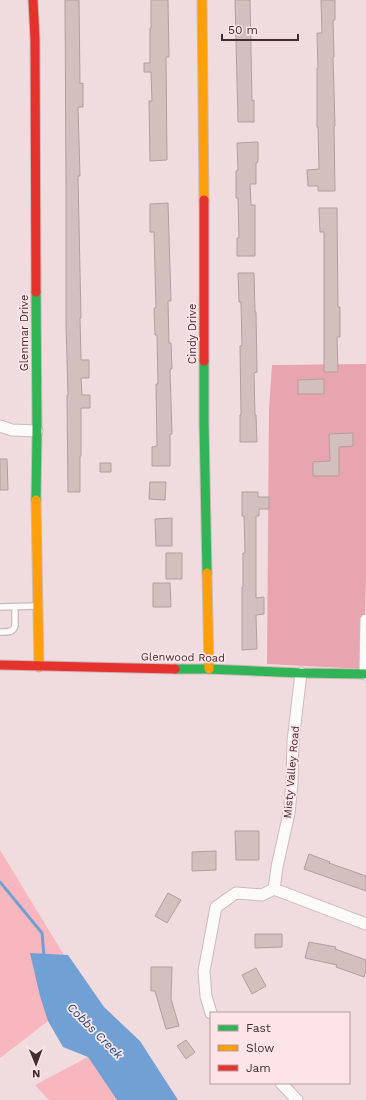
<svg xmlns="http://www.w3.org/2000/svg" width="366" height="1100" font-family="'Work Sans',sans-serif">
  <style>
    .green { fill: #f8b6bf }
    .forest { fill: #e8a4af }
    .water { fill: #70a0d4 }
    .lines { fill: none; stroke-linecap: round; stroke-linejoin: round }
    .stream { stroke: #70a0d4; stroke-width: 3 }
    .building { fill: #d3bfbe; stroke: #b19e9d }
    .lane-casing { stroke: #cdb9bb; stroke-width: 8 }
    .street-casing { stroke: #cdb9bb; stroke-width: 13 }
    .fast-casing { stroke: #cdb9bb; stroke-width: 11 }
    .slow-casing { stroke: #cdb9bb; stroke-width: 11 }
    .jam-casing { stroke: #cdb9bb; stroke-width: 11 }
    .lane { stroke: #fdfafa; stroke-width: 5.5 }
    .street { stroke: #fdfafa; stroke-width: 11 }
    .fast { stroke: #30b455; stroke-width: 9 }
    .slow { stroke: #ff9f0a; stroke-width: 9 }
    .jam { stroke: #e5322d; stroke-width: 9 }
    .labels { text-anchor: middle; stroke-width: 3.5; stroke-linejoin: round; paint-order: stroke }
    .street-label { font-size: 11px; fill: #432c2f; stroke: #fde4e7 }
    .water-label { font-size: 12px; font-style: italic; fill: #164c7c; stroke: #fde4e7 }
  </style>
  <rect width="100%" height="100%" fill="#f0dcde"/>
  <!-- green -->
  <path class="green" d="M0,850l67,110 -6,51 -61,47z
    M88,1057l29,42 -2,1h-66l-14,-15z"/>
  <!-- forest -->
  <path class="forest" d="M366,364v216l-3,89 -96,-5 2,-255 3,-44z"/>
  <!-- water -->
  <path class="water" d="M30,953l38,2 36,52 36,34 38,59h-61l-29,-43 -25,-10 -15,-26 -8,-25z"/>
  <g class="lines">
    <!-- stream -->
    <path class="stream" d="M0,882l42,51 2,23"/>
  </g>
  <!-- building -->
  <path class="building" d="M65,0h14l1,84 3,-1v24h-5l2,69h-2l3,142h-1l1,42h8v18h-8l1,17h8v13h-9v48h-1v36h-12l-1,-97h1l-2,-71v-139z
    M151,0h17l1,57h-3l1,103 -17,1 -1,-60h3l-1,-29h-7v-9h6v-35h1z
    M235,0h15l2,101 2,-1v22h-16z
    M321,0h14v20h-2l1,37h-1l2,69h-1l1,65h-17v-5h-10l-1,-16 12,-1 -1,-42h-1v-59h1l-1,-35h5z
    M258,142v20l-2,1v21h-6l1,21h4v51h-18v-18h2l-1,-40h-2v-27l2,-1 -1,-27z
    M168,203l3,98h-3l1,42h2l1,26h-2l2,65h-2v32h-18v-19l5,-1 -1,-62h2l-1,-49h-2l-1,-27h2l-2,-76h-4v-28z
    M319,208h18l1,99h2v30h-3l1,35h-14v-140h-4z
    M238,273h16l1,39h1l1,60 -3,1 1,42h1l1,27h-17v-27h1l-1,-69h2l-1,-44h-2z
    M324,379v15h-26v-14z
    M353,433v13l-14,1v29h-26v-14l17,-1 -1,-27z
    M0,459h7l1,31h-8z
    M100,463h11v9h-11z
    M150,482h16l-1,18 -16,-1z
    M242,492h16v5h11v12h-10v7h-3v82l8,-1v17l-8,1 1,34 -15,1v-63h1v-34h2l-1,-37h-2z
    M172,518v28h-16l-1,-27z
    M166,553h16v26h-16z
    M153,583h17l1,24h-18z
    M235,831h24v29h-23z
    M216,851v19l-24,1v-19z
    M309,854l21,8 -1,1 37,13v15l-62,-22z
    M168,893l13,7 -14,23 -12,-7z
    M255,934h27v13l-27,1z
    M309,942l27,5 -1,2 31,11v11l-2,6 -28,-10 1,-2 -32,-7z
    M151,967h21l-1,32 8,27 -13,3 -11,-38h-4z
    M256,968l10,18 -14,8 -10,-19z
    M186,1040l9,12 -9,7 -9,-13z"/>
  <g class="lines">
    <!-- lane casing -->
    <g class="lane-casing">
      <path id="lane" d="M0,607l36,-1
        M0,632c6,0 13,1 15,-6v-19"/>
    </g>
    <!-- street casing -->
    <g class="street-casing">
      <path id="street" d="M0,426l12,4 25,1
        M365,674l1,-54
        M274,889l3,-22 12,-54 3,-30 1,-42 8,-68
        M274,889l92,35
        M211,1013l-5,-17 -2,-25 12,-64 20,-14 26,2 12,-6
        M281,1083l16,17"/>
    </g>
    <!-- fast casing -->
    <g class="fast-casing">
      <path id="fast" d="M204,361v63l3,149
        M36,500l1,-69 -1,-139
        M175,669h34l92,4 65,1"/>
    </g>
    <!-- slow casing -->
    <g class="slow-casing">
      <path id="slow" d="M202,0l2,200
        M36,500l3,167
        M207,573l2,96"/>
    </g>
    <!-- jam casing -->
    <g class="jam-casing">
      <path id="jam" d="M33,0l2,40 1,252
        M204,200v161
        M0,665l175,4"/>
    </g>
    <!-- lane -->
    <use href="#lane" class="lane"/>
    <!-- street -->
    <use href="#street" class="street"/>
    <!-- fast -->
    <use href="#fast" class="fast"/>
    <!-- slow -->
    <use href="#slow" class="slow"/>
    <!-- jam -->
    <use href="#jam" class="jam"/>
  </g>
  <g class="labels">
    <!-- street labels -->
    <g class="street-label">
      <text transform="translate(24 333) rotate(-90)" y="4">Glenmar Drive</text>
      <text transform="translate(192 334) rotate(-90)" y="4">Cindy Drive</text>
      <text transform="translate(183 657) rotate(1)" y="4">Glenwood Road</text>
      <text transform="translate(291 772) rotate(-85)" y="4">Misty Valley Road</text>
    </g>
    <!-- water labels -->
    <g class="water-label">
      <text transform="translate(95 1031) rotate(45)" y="4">Cobbs Creek</text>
    </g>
  </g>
  <!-- legend -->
  <rect x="210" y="1012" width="140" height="72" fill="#fde4e7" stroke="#b39a9d"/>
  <rect x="218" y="1025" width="20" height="6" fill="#30b455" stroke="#b39a9d"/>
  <text x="246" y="1032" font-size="12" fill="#432c2f">Fast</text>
  <rect x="218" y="1045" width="20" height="6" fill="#ff9f0a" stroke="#b39a9d"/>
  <text x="246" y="1052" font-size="12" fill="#432c2f">Slow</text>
  <rect x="218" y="1065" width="20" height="6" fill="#e5322d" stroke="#b39a9d"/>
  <text x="246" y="1072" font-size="12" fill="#432c2f">Jam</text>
  <!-- north arrow -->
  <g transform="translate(36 1064) rotate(179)" stroke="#fde4e7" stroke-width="3" paint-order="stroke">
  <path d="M0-3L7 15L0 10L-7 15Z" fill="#432c2f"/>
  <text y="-6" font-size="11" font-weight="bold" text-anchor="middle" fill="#432c2f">N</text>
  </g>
  <!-- scale -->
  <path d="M222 34v6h76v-6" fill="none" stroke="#432c2f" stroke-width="2"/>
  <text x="228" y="34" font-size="12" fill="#432c2f" stroke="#fde4e7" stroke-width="3" paint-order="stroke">50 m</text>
</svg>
